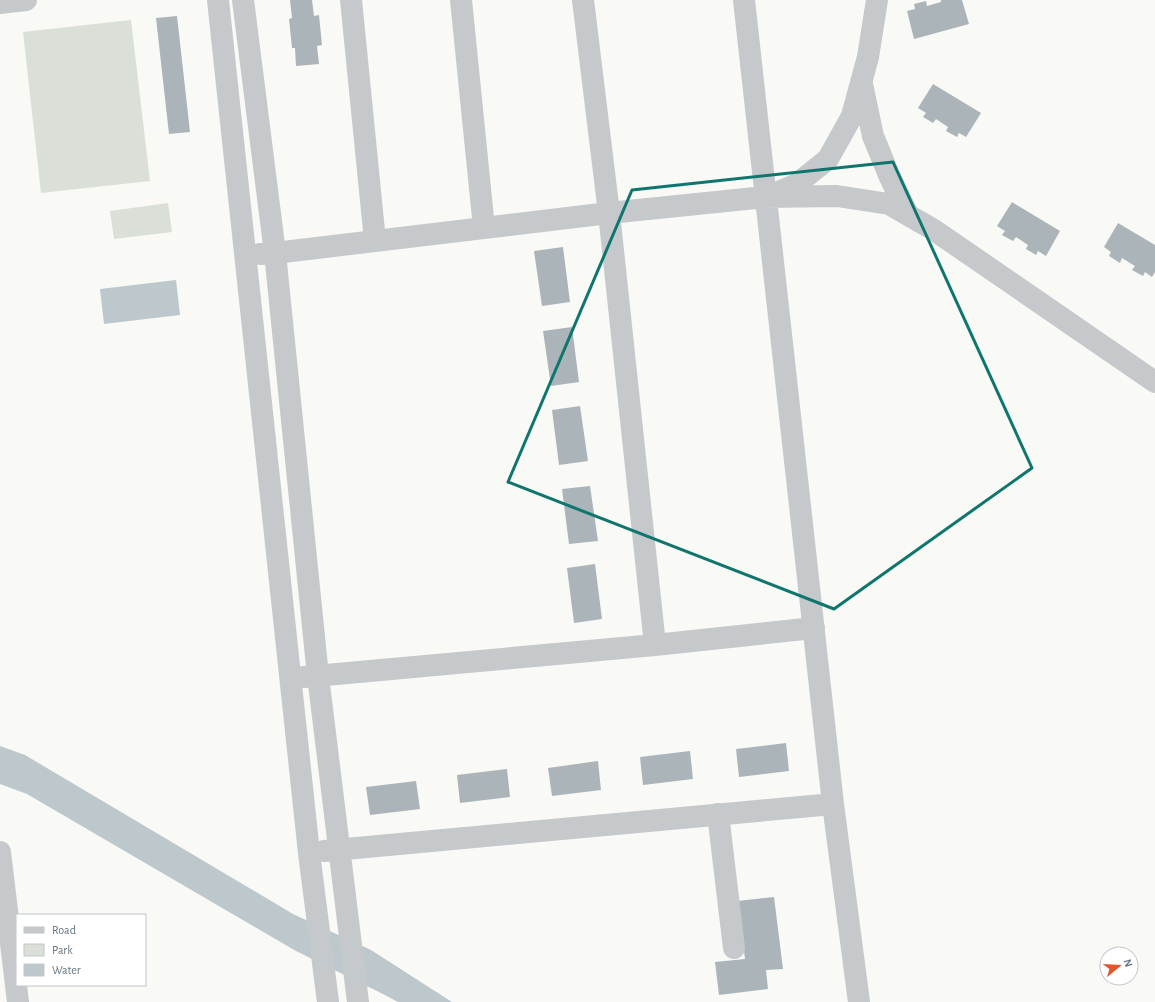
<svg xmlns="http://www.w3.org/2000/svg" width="1155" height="1002" font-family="'Alegreya Sans',sans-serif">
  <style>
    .green { fill: #dae0d7 }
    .water { fill: #bcc8cc }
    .building { fill: #abb4b9 }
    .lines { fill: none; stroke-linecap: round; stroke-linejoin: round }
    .minor { stroke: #c5c9cc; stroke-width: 22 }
    .marked { fill: none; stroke: #0f766e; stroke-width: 3; stroke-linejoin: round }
  </style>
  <rect width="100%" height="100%" fill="#f9f9f6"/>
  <!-- green -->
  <path class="green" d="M131,20l19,161 -109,12 -18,-161z
    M168,203l4,29 -58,7 -4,-28z"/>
  <!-- water -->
  <path class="water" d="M176,280l4,35 -76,9 -4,-35z
    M0,746l25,9 268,159 78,36 81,52h-54l-15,-8 -87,-43 -269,-157 -27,-10z"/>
  <!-- building -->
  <path class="building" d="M290,0h22l2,16 5,-1 3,30 -5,1 2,18 -23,2 -1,-18h-3l-3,-29 3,-1z
    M941,0h21l7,24 -55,15 -7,-28 8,-2 -1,-5 12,-3 1,5 14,-4z
    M177,16l13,116 -21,2 -13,-116z
    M933,84l48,29 -15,24 -7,-4 -2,4 -11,-6 2,-4 -12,-8 -3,4 -10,-6 3,-4 -8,-5z
    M1012,202l48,29 -14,25 -8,-5 -2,4 -10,-6 2,-4 -12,-8 -3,4 -11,-6 3,-4 -8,-5z
    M1118,223l37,22v27l-3,5 -7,-5 -2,4 -11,-6 3,-4 -13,-8 -2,5 -11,-7 2,-4 -7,-5z
    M563,247l7,55 -28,4 -8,-55z
    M572,327l7,55 -28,4 -8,-55z
    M580,406l8,55 -29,4 -7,-55z
    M590,486l8,55 -29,3 -7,-55z
    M595,564l7,55 -28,4 -7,-55z
    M786,743l3,28 -50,6 -3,-28z
    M690,751l3,28 -50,6 -3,-28z
    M598,761l3,29 -49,6 -4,-28z
    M507,769l3,28 -50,6 -3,-28z
    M416,781l4,28 -50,6 -4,-28z
    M774,897l9,72 -17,1 2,19 -49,6 -4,-33 30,-3 -7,-58z"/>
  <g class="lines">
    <!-- minor -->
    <path class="minor" d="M218,0l91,853 19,149
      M243,0l32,253 43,423 40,326
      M351,0l24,241
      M461,0l23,228
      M583,0l26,213 46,432
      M744,0l89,804 26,198
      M0,3l26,-3
      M862,84l11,52 16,39 19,40
      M774,194l23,-10 31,-25 24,-43 16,-59 9,-57
      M260,254l15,-1 334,-40 156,-16 72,-1 52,8 45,26 221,152
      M304,677l351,-32 159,-17
      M718,814l16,134
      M324,851l509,-47
      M0,852l18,150"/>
  </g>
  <!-- marked area -->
  <path class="marked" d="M893,162l139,306 -198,141 -326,-127 124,-292z"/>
  <!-- legend -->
  <rect x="16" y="914" width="130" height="72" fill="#ffffff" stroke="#c1c7cd"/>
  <rect x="24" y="927" width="20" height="6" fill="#c5c9cc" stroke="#c1c7cd"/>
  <text x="52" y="934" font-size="12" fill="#647481">Road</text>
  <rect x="24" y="944" width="20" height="12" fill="#dae0d7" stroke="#c1c7cd"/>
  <text x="52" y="954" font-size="12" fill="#647481">Park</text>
  <rect x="24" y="964" width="20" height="12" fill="#bcc8cc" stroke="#c1c7cd"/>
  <text x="52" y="974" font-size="12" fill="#647481">Water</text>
  <!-- north arrow -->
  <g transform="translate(1119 966) rotate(72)"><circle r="19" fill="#ffffff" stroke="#c1c7cd"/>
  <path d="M0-3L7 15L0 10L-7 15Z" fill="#e3562c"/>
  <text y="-6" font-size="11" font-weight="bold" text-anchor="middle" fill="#647481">N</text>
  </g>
</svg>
